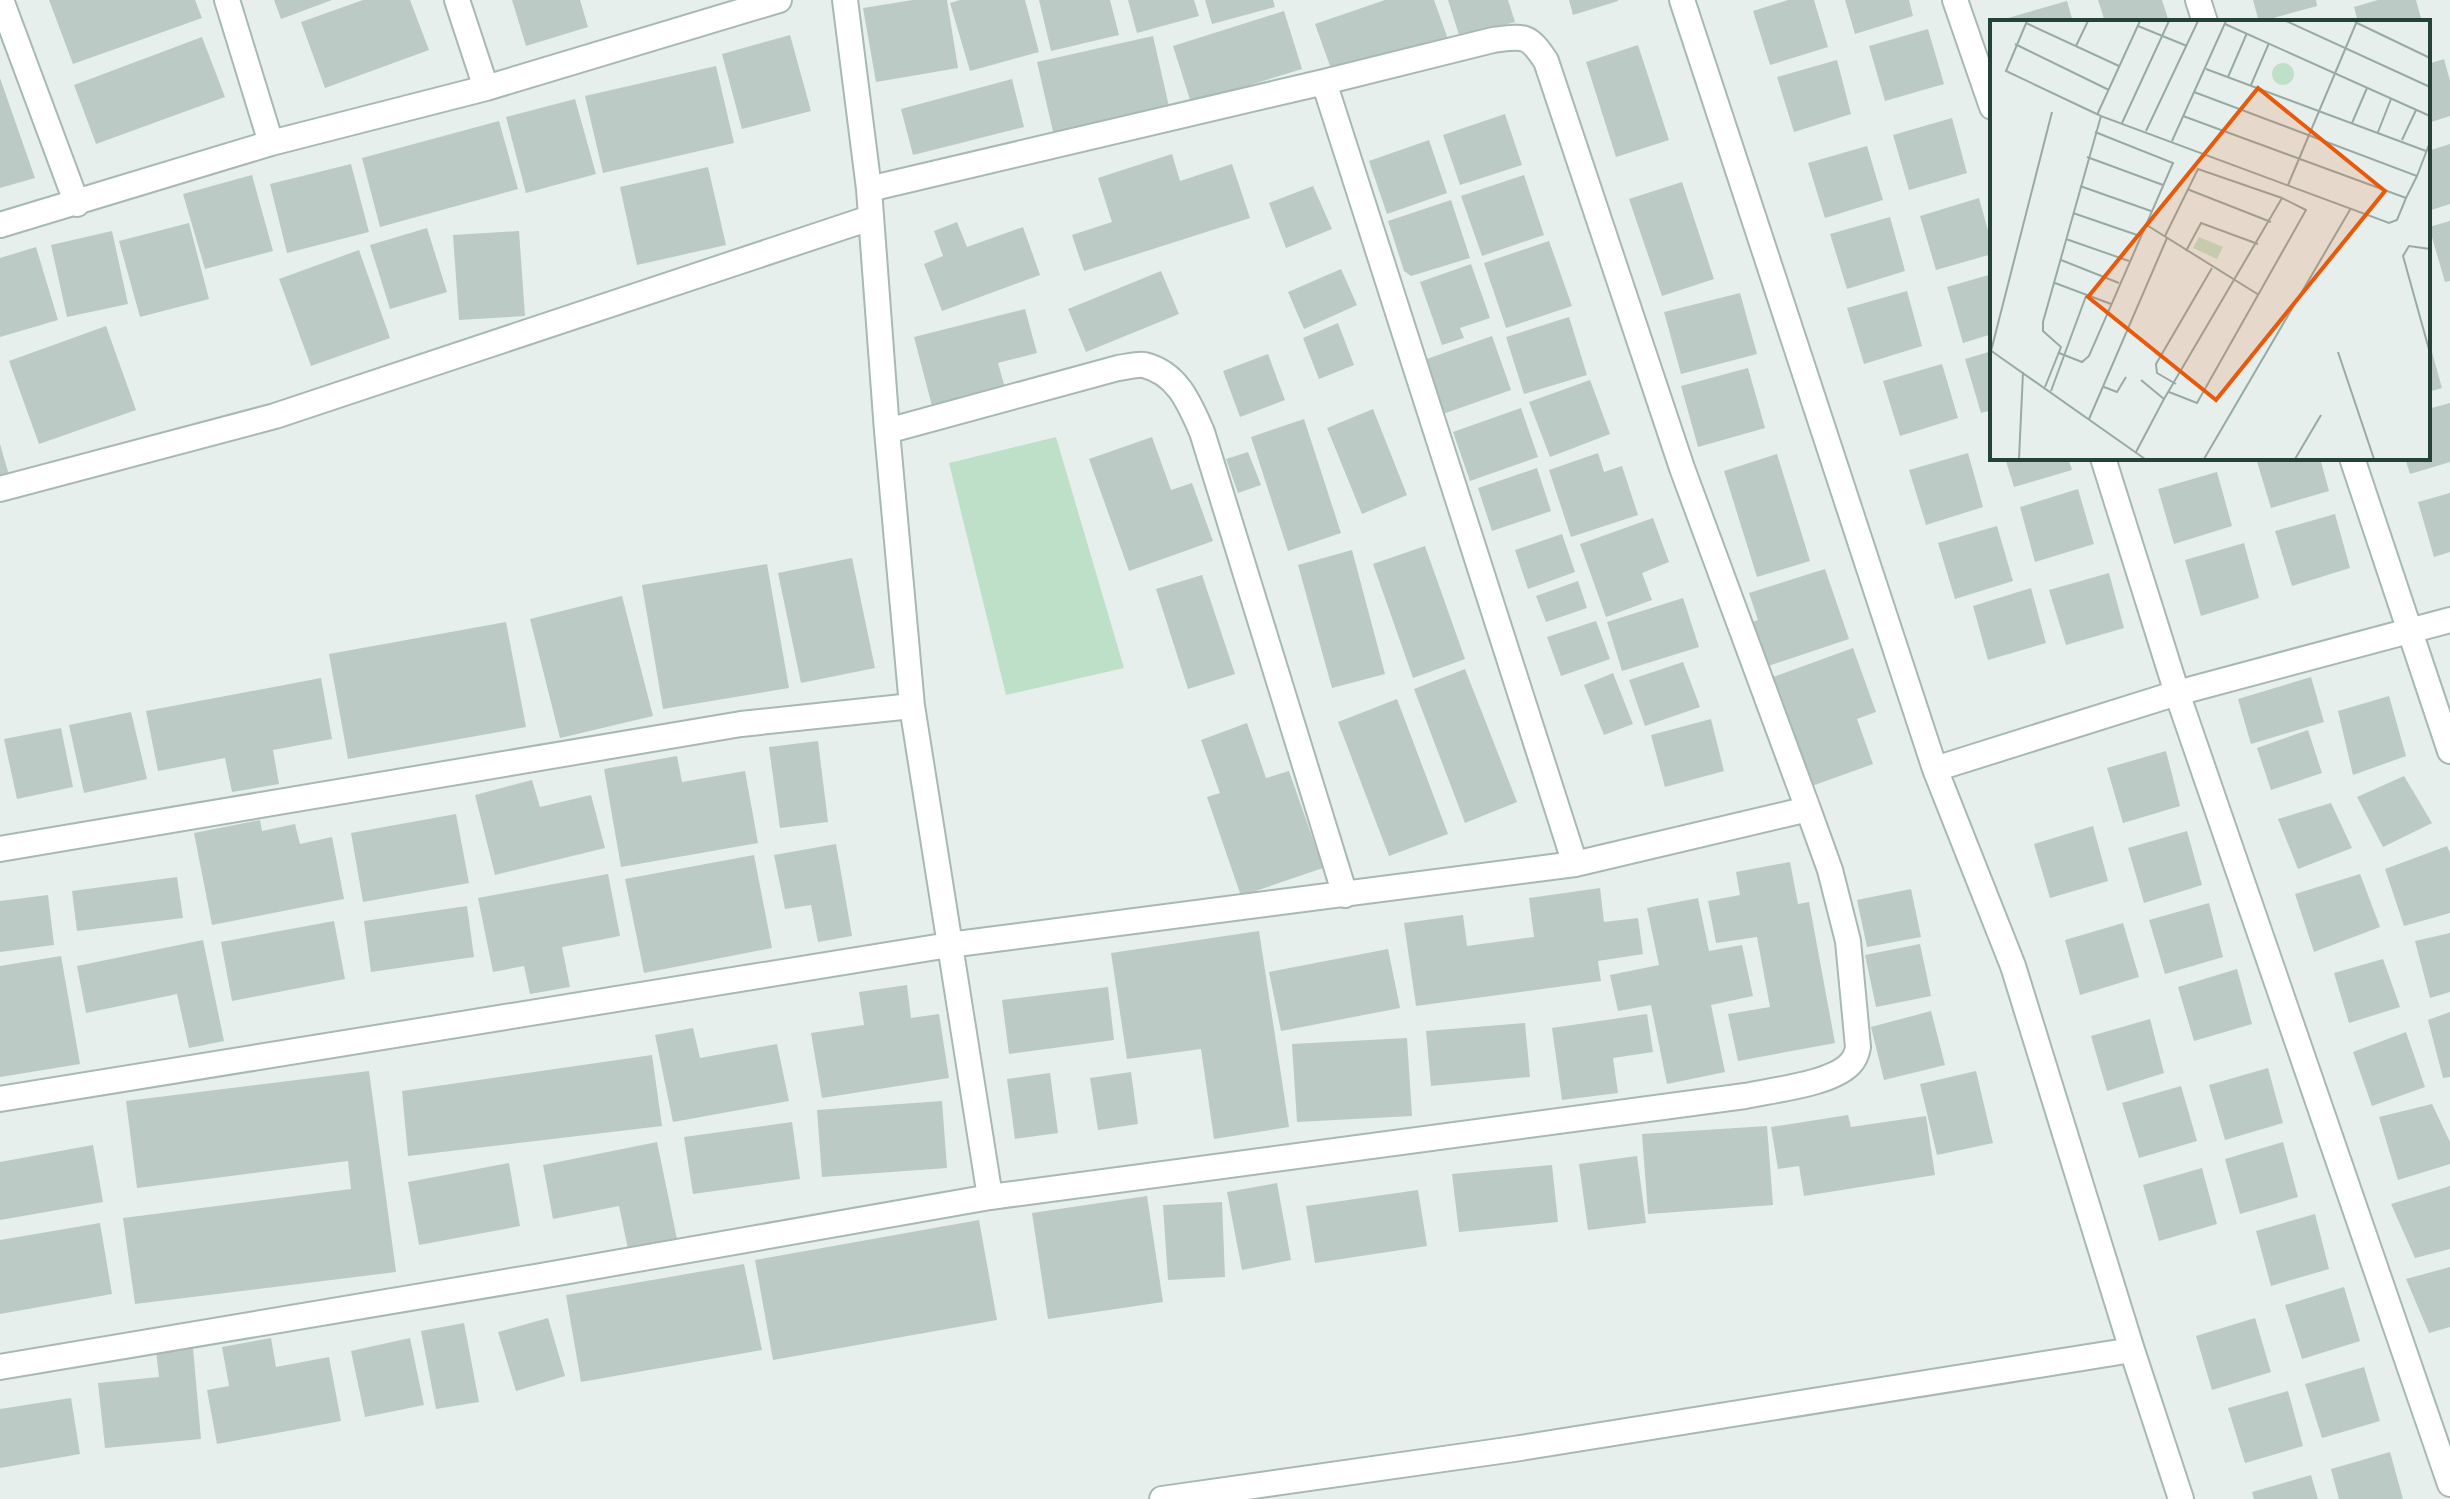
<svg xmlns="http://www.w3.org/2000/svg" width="2450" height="1499" font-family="Mulish,sans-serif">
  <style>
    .green { fill: #bfe0c8 }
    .building { fill: #bbcac4 }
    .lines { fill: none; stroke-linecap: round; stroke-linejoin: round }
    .street-casing { stroke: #a8b8b2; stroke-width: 28 }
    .street { stroke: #fff; stroke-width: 24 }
    .inset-road { fill: none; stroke: #98aaa4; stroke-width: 2 }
    .view { fill: #e8590c; fill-opacity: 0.15; stroke: #e8590c; stroke-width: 4 }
    .inset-edge { fill: none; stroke: #24423a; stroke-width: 4 }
  </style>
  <rect width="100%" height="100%" fill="#e6efeb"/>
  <!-- green -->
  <path class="green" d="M1056,437l68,231 -118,27 -57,-232z"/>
  <!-- building -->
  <path class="building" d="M49,0h146l7,18 -129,46z
    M274,0h58l-51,19z
    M363,0h47l19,50 -104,38 -24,-66z
    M512,0h68l8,27 -62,19z
    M913,0h34l11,68 -82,14 -13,-74z
    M960,0h65l14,52 -69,19 -20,-68z
    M1039,0h71l9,35 -68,16z
    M1128,0h66l5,16 -62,17z
    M1205,0h68l2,7 -63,17z
    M1385,0h49l14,39 -114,38 -19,-53z
    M1448,0h60l7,22 -55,16z
    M1569,0h49v1l-45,14z
    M1788,0h26l14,47 -58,18 -17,-54z
    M1845,0h64l4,16 -58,18z
    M2098,0h64l7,22h-64z
    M2253,0h63l1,6 -58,16z
    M2378,0h38l6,22h-64l-4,-15z
    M2067,1l6,21h-64l-1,-4z
    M1284,11l18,58 -111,34 -18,-57z
    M1928,29l16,55 -59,17 -16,-55z
    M790,35l21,76 -69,18 -20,-75z
    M1153,36l17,75 -116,25 -17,-74z
    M202,37l23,60 -129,47 -22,-59z
    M1638,45l31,95 -53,17 -30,-95z
    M2444,59l6,22v35l-22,7v-59z
    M1837,60l14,54 -57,18 -17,-55z
    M716,66l18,77 -131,30 -18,-77z
    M0,78l35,100 -35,10z
    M1012,79l12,48 -111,28 -12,-46z
    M575,99l21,75 -70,19 -20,-76z
    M1505,114l17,51 -62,20 -17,-50z
    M1952,118l15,55 -58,17 -16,-55z
    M499,121l19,68 -138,38 -18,-69z
    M1429,140l18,53 -60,21 -18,-53z
    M2450,144v60l-22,7v-60z
    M1867,146l16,54 -58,18 -17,-55z
    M1172,154l8,27 52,-17 18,54 -166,53 -12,-36 40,-13 -14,-44z
    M351,164l18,68 -82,21 -17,-69z
    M708,167l18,78 -89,20 -17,-78z
    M252,175l21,76 -68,18 -22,-75z
    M1524,175l20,60 -62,21 -21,-60z
    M1682,182l32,97 -52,17 -33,-97z
    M1313,186l19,43 -46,19 -17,-45z
    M1979,198l13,47v9l-56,16 -16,-54z
    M1451,200l19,58 -59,18 -7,-5 -16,-50z
    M1890,217l15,54 -58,18 -17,-55z
    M2450,221v60l-5,1 -16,-55z
    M957,222l10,25 56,-20 17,48 -98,36 -18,-47 19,-8 -9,-25z
    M189,223l20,76 -69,18 -21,-76z
    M427,228l20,64 -57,17 -20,-64z
    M112,231l16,73 -61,13 -16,-72z
    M519,231l6,85 -66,4 -6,-85z
    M1549,241l23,65 -66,22 -22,-65z
    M36,247l22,73 -58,17v-79z
    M359,250l31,88 -79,28 -32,-87z
    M1471,264l19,54 -30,10 4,10 -22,7 -22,-63z
    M1341,269l16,36 -53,24 -16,-37z
    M1161,271l18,43 -93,38 -18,-43z
    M1992,274v60l-29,9 -16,-56z
    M1907,291l15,55 -58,18 -17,-56z
    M1740,293l17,61 -76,20 -17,-62z
    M1025,309l12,44 -39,10 7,25 -73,18 -18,-69z
    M1569,317l18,58 -63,19 -18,-57z
    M1338,323l16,42 -35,14 -16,-41z
    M106,326l30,84 -97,34 -30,-83z
    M1492,336l19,54 -71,25 -19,-54z
    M2428,338l14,50 -14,4z
    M1992,351v59l-11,3 -16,-54z
    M1268,354l17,46 -45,17 -17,-46z
    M1942,364l16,54 -58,18 -17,-55z
    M1748,368l17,60 -67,19 -17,-61z
    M1590,380l20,54 -60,23 -21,-55z
    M2450,403v59l-40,12 -5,-16h23v-49z
    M1521,408l17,49 -68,24 -17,-49z
    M1373,409l34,86 -45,19 -35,-86z
    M1304,419l37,114 -53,18 -37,-114z
    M1152,437l19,53 21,-7 21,58 -84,30 -40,-112z
    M0,444l9,31 -9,3z
    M1248,452l13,33 -23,8 -12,-34z
    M1598,453l6,19 18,-6 16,49 -67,22 -22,-67z
    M1968,453l15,54 -57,18 -17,-55z
    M1777,454l33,107 -53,16 -33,-106z
    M2005,458h63l4,12 -58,17z
    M2256,458h64l9,33 -58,17z
    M1537,468l14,43 -59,20 -14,-43z
    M2217,472l15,54 -58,18 -16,-55z
    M2078,489l16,55 -59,18 -15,-55z
    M2450,493v59l-16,5 -16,-55z
    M2335,514l15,54 -58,18 -17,-55z
    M1653,518l16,44 -27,11 10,27 -46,17 -26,-73z
    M1997,526l16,55 -58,18 -17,-56z
    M1562,534l13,38 -47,17 -13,-39z
    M2244,543l15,55 -58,18 -16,-56z
    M1425,546l40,113 -52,19 -40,-114z
    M1352,550l33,124 -53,14 -34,-123z
    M852,558l23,110 -74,15 -23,-110z
    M767,564l22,124 -126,21 -21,-124z
    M1825,569l24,70 -87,29 -15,-44 11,-4 -9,-27z
    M2109,573l15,55 -58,17 -17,-55z
    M1202,575l33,99 -47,15 -32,-100z
    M1578,581l9,27 -41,14 -10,-26z
    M2031,588l15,55 -58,17 -15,-54z
    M622,596l31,120 -93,22 -30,-119z
    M1683,598l16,49 -77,24 -15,-49z
    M1596,621l14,38 -49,17 -14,-39z
    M506,622l20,105 -178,32 -19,-105z
    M1853,648l23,64 -19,7 16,45 -61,22 -39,-109z
    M1683,662l17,45 -55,19 -16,-46z
    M1465,669l52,133 -52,21 -51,-134z
    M1613,673l20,51 -29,11 -20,-50z
    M2311,677l13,45 -73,22 -13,-45z
    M321,678l11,61 -59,11 6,34 -47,8 -7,-34 -67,13 -12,-60z
    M2389,696l17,60 -53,19 -15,-64z
    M1397,699l51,135 -59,22 -51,-134z
    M131,712l16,67 -63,14 -15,-68z
    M1711,719l13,52 -59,16 -14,-52z
    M1247,723l19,55 23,-7 34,97 -82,28 -34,-99 13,-4 -19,-53z
    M61,728l12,59 -56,12 -13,-60z
    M2308,730l14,43 -51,17 -14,-42z
    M818,741l10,81 -48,6 -11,-81z
    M2166,751l14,55 -57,17 -16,-55z
    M677,756l5,26 63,-11 13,72 -137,24 -17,-98z
    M2404,776l28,47 -49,24 -26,-50z
    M532,780l8,27 51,-12 14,53 -110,27 -20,-80z
    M2331,803l21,45 -54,21 -20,-50z
    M456,814l13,69 -106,19 -12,-69z
    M260,820l2,11 33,-7 5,20 32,-7 12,62 -132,26 -18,-92z
    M2093,826l15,55 -58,17 -16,-54z
    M2187,831l15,54 -58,18 -16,-55z
    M836,844l16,92 -34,6 -7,-37 -26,4 -11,-54z
    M2447,846l3,7v60l-46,13 -19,-57z
    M754,855l18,93 -128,25 -19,-94z
    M1790,862l8,42 11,-2 26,141 -97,18 -10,-47 42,-7 -13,-70 -41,6 -8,-42 32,-6 -4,-23z
    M608,874l12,62 -58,11 8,40 -40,7 -6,-28 -31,6 -15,-74z
    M2360,874l20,53 -66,25 -19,-58z
    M177,877l6,41 -106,13 -5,-40z
    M1600,888l4,34 34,-4 5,36 -45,7 3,20 -185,25 -12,-83 59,-8 4,31 67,-9 -5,-39z
    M1911,889l10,48 -54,10 -10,-47z
    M48,895l6,50 -54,7v-51z
    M1698,898l11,53 33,-6 11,51 -42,9 14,67 -58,12 -16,-79 -33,6 -8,-36 49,-10 -12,-57z
    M2209,903l14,54 -58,17 -16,-54z
    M467,906l7,51 -103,15 -7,-51z
    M334,921l11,58 -113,22 -11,-59z
    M2123,923l16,54 -59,18 -15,-55z
    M1259,931l30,196 -75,12 -13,-90 -74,10 -16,-106z
    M2450,933v59l-20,6 -15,-57z
    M203,940l21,101 -35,7 -12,-54 -91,19 -9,-47z
    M1920,944l11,52 -55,11 -11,-52z
    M1388,949l12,59 -119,23 -12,-59z
    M61,956l19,108 -80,13v-111z
    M2383,959l17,48 -51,16 -15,-50z
    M2237,969l15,55 -58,17 -16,-54z
    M907,985l4,33 28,-4 10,64 -127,20 -11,-65 53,-8 -5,-33z
    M1108,987l6,53 -105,14 -7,-54z
    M1931,1011l14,54 -61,15 -13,-53z
    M2450,1012v65l-7,1 -15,-58z
    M1647,1014l6,38 -40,6 5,35 -56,7 -10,-72z
    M2150,1019l14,54 -57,18 -16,-55z
    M1525,1023l5,54 -99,9 -5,-55z
    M693,1028l7,30 77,-14 12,57 -116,21 -18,-87z
    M2406,1032l19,55 -53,19 -19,-54z
    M1407,1038l5,78 -115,6 -5,-78z
    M652,1055l10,71 -254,30 -6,-65z
    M2268,1068l15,55 -58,17 -16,-55z
    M369,1071l27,201 -261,32 -12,-86 228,-29 -3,-28 -211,27 -11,-87z
    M1976,1071l17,72 -56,12 -17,-71z
    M1131,1072l7,52 -40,6 -8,-52z
    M1050,1073l8,60 -43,6 -8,-60z
    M2181,1086l16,55 -58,17 -17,-55z
    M942,1101l5,67 -125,9 -5,-67z
    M2432,1104l18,38v22l-52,16 -19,-63z
    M1848,1115l3,12 75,-11 9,59 -131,21 -5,-30 -21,3 -7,-42z
    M792,1122l8,57 -107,15 -9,-57z
    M1767,1126l6,79 -125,9 -6,-80z
    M657,1142l20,97 -49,10 -9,-43 -66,13 -10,-54z
    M2283,1142l15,55 -58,17 -15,-55z
    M93,1145l10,57 -103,18v-58z
    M1637,1156l9,67 -58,7 -9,-66z
    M509,1163l11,63 -101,19 -11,-63z
    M1552,1165l6,57 -99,10 -7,-58z
    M2202,1168l15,56 -58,17 -16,-56z
    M1277,1183l14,77 -49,10 -15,-78z
    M2450,1186v63l-35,9 -24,-54z
    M1418,1190l9,56 -112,17 -9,-57z
    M1147,1196l16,106 -115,17 -16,-106z
    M1222,1202l3,75 -57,3 -5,-75z
    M2315,1214l14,55 -58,17 -15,-55z
    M979,1220l18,100 -224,40 -18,-100z
    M100,1223l12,71 -112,20v-74z
    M744,1264l18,86 -181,32 -15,-87z
    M2450,1267v60l-21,6 -23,-54z
    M2344,1287l16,54 -58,18 -17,-54z
    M548,1318l17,58 -49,15 -18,-59z
    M2255,1318l16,54 -59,18 -16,-54z
    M464,1323l15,79 -43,7 -15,-78z
    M271,1338l5,29 53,-10 12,64 -124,23 -10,-54 22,-4 -7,-39z
    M410,1338l14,67 -59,12 -14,-66z
    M193,1348l8,91 -96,9 -7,-65 61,-6 -3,-26z
    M2364,1367l16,54 -58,17 -17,-54z
    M2288,1391l15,55 -58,17 -17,-55z
    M71,1398l9,56 -80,14v-59z
    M2390,1452l13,47h-64l-8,-30z
    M2311,1475l7,24h-64l-2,-7z"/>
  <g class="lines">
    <!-- street casing -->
    <g class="street-casing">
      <path id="street" d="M1,0l76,204
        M227,0l44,143
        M457,0l29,88
        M845,0l24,189 18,242 25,275 78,491
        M1682,0l253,769 78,197 119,384 49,149
        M1955,0l37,107
        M2198,0l7,22
        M1324,82l251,782
        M869,189l455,-107 169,-42c32,-4 35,-6 53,21l136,407 126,341
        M0,225l271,-82 215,-55 293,-88
        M887,431l231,-63c8,-1 19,-4 26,-3 34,8 46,40 58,67l143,463
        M2103,458l74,235 273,791
        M2352,458l98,293
        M0,489l275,-73 595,-198
        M1935,769l242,-76 273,-73
        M0,849l741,-125 171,-18
        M0,1099l949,-154 626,-81 233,-55 22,61 18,71 10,106c-1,6 -3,12 -8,17 -19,20 -77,26 -105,32l-755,101 -455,80 -535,90
        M1162,1499l352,-50 618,-99"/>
    </g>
    <!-- street -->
    <use href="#street" class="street"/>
  </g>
  <!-- overview -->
  <g transform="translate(1990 20)">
    <rect width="440" height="440" fill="#e6efeb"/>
    <path d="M282 54a11 11 0 1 1 22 0a11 11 0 1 1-22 0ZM209,217l24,10 -6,12 -24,-11z" fill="#bfe0c8"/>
    <path class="inset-road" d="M37,1l-21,50 95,45M296,1l144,66M365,2l75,36M36,3l93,43M235,4l205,92M148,6l49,20M25,24l94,46M86,26l12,-25M216,49l220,82M238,57l19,-44M261,65l18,-42M107,95l43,-94M193,96l223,82 11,-22 -223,-84M132,103l47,-102M362,103l15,-35M156,111l52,-110M388,112l13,-33M412,120l14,-30M182,121l54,-120M97,137l76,28M427,156l13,-34M298,165l69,-164M90,166l71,25M197,169l84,33M83,193l67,23M155,204l114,71M175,216l33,-67 84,29M76,219l63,22M440,229l-21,-3 -6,10 27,97M196,231l15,-28 57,21M71,240l58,23M65,263l56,21M0,330l155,109M1,331l61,-239M348,332l36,107M69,333l23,9 7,-6 84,-193 -78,-31M151,360l23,19M186,364l-19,-11 -1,-9 56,-96M55,367l16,-40 -18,-16v-9l58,-206 288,107 8,-3 9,-22M114,367l13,5 9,-15M61,371l35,-95M99,399l78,-181M146,432l28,-53 118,-201 24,12 -109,193 -28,-11M29,439l4,-87M214,439l147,-251M305,439l26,-44"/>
    <path class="view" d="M268,68l127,103 -169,209 -128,-103z"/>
    <rect width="440" height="440" class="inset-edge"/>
  </g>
</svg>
